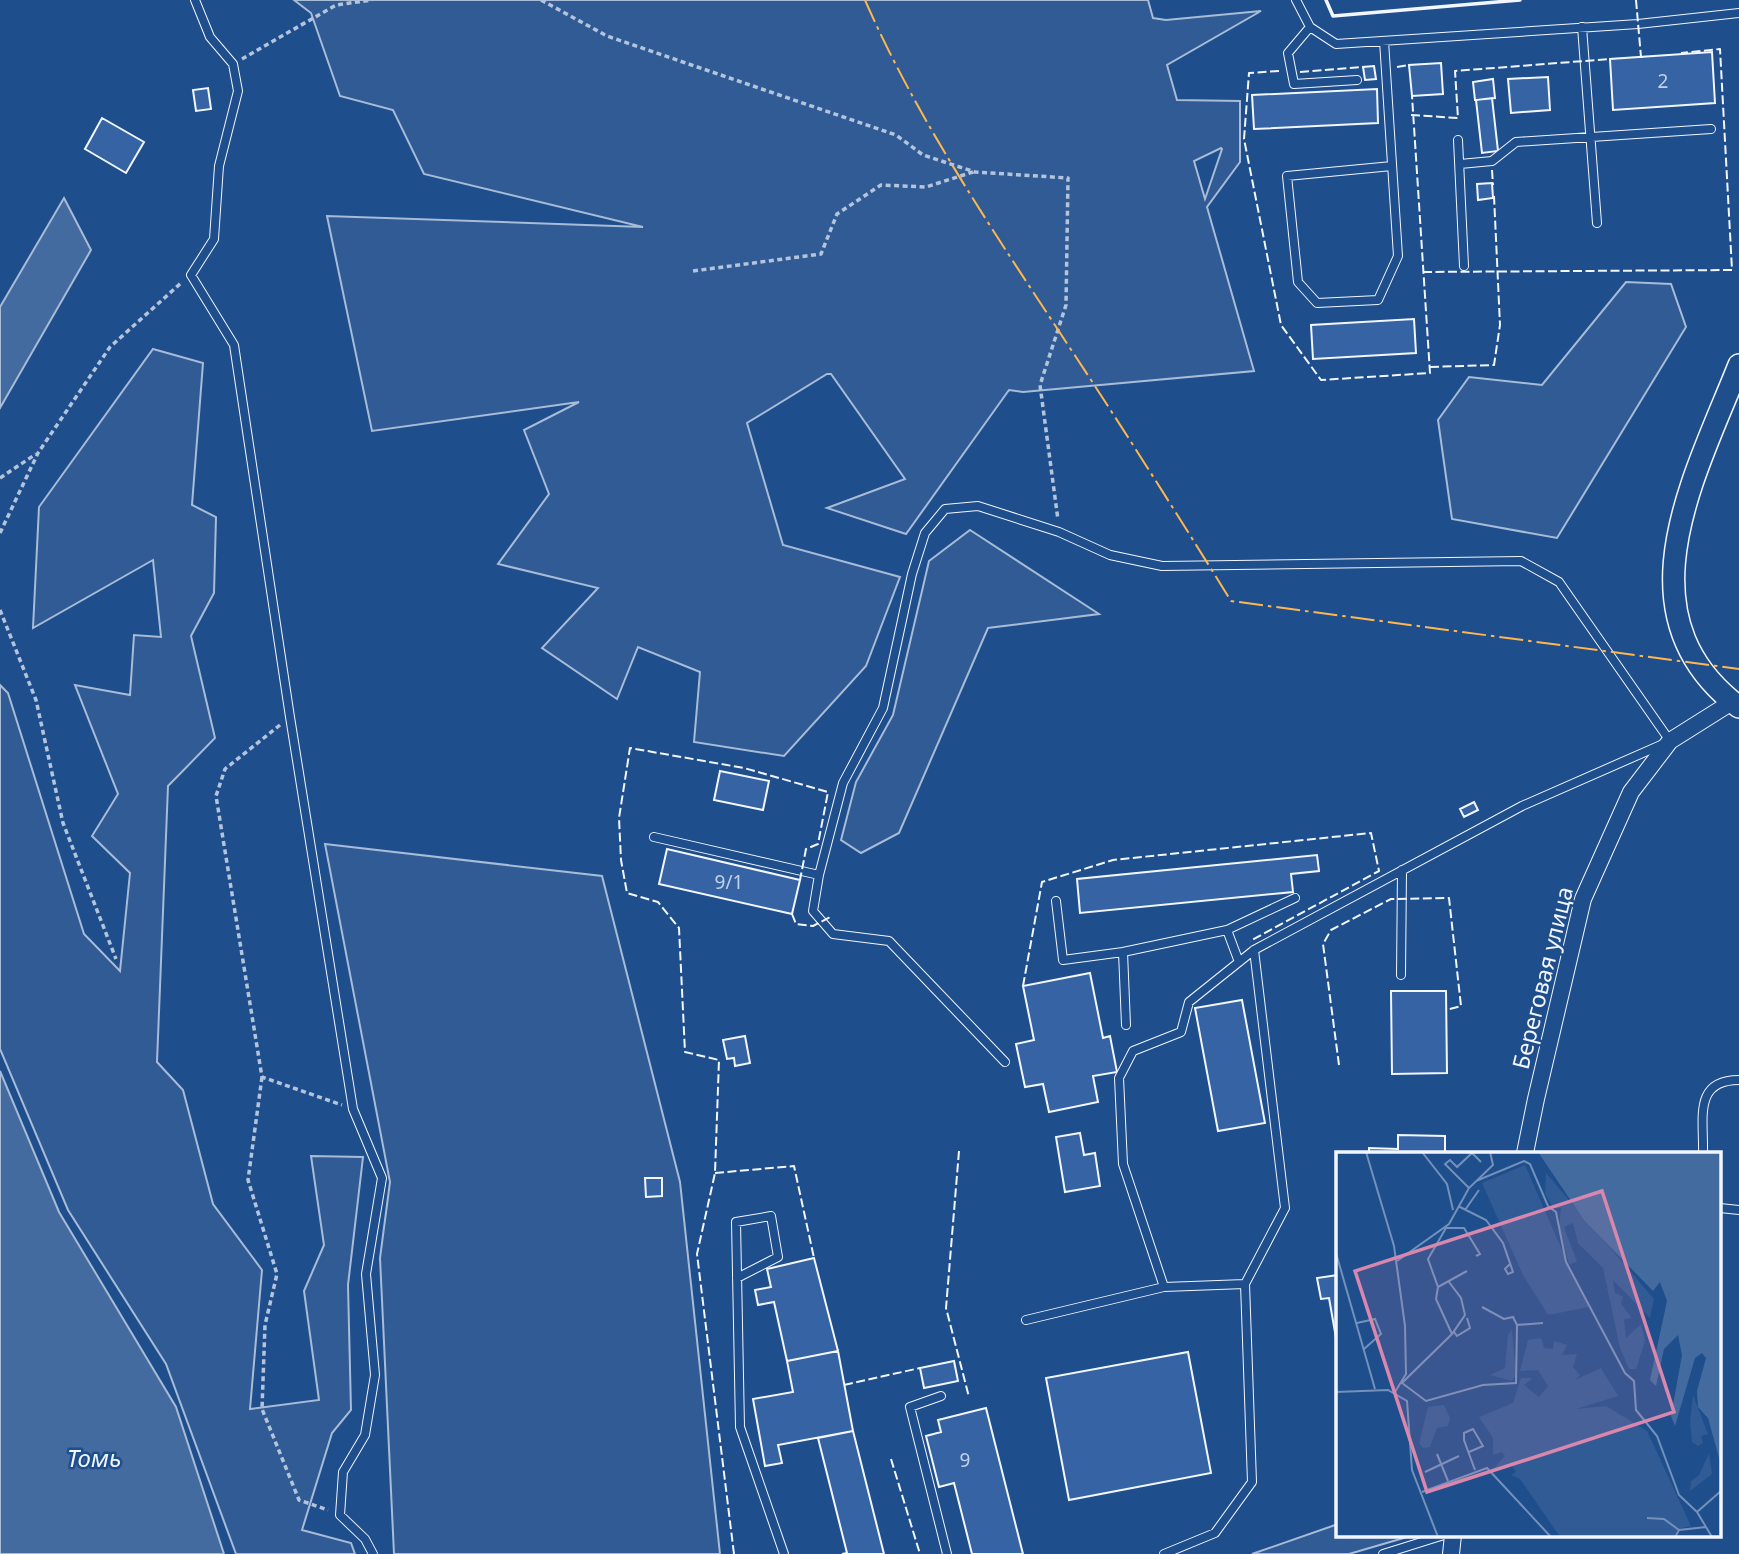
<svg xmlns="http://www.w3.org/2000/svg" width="1739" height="1554" font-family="'Noto Sans',sans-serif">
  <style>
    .built { fill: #305b95; stroke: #a8bbd7; stroke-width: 2; fill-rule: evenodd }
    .water { fill: #446ba0; stroke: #a8bbd7; stroke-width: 2 }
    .building { fill: #3563a3; stroke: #f2f6ff; stroke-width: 2 }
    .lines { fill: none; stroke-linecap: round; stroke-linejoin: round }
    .service-casing { stroke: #f2f6ff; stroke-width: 10 }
    .minor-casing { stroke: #f2f6ff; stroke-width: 18 }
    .secondary-casing { stroke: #f2f6ff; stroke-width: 24 }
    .path { stroke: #b3c4dc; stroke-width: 3.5; stroke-dasharray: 5 3.5; stroke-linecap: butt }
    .service { stroke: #1f4e8c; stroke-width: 8 }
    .minor { stroke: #1f4e8c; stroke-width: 16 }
    .secondary { stroke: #1f4e8c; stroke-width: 21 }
    .fence { stroke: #f2f6ff; stroke-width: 2; stroke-dasharray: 9 3.5; stroke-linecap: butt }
    .wall { stroke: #f2f6ff; stroke-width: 3.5 }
    .power { stroke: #ffb74d; stroke-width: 2; stroke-dasharray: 24 5 3.5 5; stroke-linecap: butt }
    .labels { text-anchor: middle; stroke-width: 5; stroke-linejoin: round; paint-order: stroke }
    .number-label { font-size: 19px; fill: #c3d1e8 }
    .street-label { font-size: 23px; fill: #f2f6ff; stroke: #1f4e8c }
    .water-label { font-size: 24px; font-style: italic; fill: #f2f6ff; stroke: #1f4e8c }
    .inset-road { fill: none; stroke: #7391ba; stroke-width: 2 }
    .view { fill: #da87ad; fill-opacity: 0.15; stroke: #da87ad; stroke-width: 3.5 }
    .inset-edge { fill: none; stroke: #f2f6ff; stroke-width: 3.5 }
  </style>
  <rect width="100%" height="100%" fill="#1f4e8c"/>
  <!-- built -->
  <path class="built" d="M294,0h854l5,18 13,2 95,-9 -94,54 10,35 63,1v61l-33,45 47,164 -231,21 -14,-2 -103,144 -79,-26 78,-29 -74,-105h-4l-80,49 36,122 117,32 -34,89 -82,90 -90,-14 6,-70 -62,-25 -21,52 -75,-51 56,-60 -100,-24 51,-70 -25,-64 55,-28 -207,29 -45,-215 316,11 -219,-53 -31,-64 -53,-14 -29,-83zM1221,148l1,1 -17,50 -11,-38z
    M1626,282l45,2 15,43 -129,211 -105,-19 -14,-99 31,-43 73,8z
    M153,349l50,14 -11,142 24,12 -2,76 -23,43 24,102 -47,48 -11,276 26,28 30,114 49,66 -12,139 69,-9 -15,-109 20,-46 -13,-89 52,1 -15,128 3,125 -19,23 -30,97 49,13 4,11h-119l-70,-190 -98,-154 -68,-161v-364l8,8 76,241 36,37 10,-98 -38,-37 26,-42 -43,-109 55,10 4,-60 27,2 -8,-77 -120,68 6,-121z
    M970,530l129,84 -111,14 -89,205 -38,20 -20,-13 15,-58 37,-67 36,-154z
    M325,844l277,32 78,306 40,372h-326l-14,-296 10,-76z
    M1338,1524v11h76l-65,19h-97z"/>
  <!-- water -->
  <path class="water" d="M64,198l27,52 -91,158v-101z
    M0,1071l59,141 117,195 48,147h-224z"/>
  <!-- building -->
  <path class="building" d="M1712,52l3,51 -102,7 -3,-51z
    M1441,63l2,31 -31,2 -3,-31z
    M1374,66l2,13 -11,1 -2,-13z
    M1548,77l2,33 -39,3 -3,-34z
    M1493,79l2,19 -20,2 -2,-18z
    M208,88l3,21 -15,2 -3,-21z
    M1377,89l1,34 -124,6 -2,-34z
    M1492,98l6,53 -16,2 -6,-53z
    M102,118l42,24 -18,31 -41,-24z
    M1492,183l1,15 -15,2 -1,-16z
    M1414,319l2,34 -103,6 -2,-34z
    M720,771l49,10 -6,29 -49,-10z
    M1474,802l4,8 -14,7 -4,-8z
    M667,849l133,31 -8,34 -133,-30z
    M1317,855l2,16 -28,3 2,18 -213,21 -3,-34z
    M1090,973l13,65 7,-2 7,36 -24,4 5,26 -49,10 -6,-28 -18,3 -9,-43 18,-4 -11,-54z
    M1391,991h55l1,82 -55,1z
    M1242,1000l23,123 -47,8 -23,-123z
    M745,1036l5,27 -15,3 -1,-8 -7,1 -4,-19z
    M1080,1133l4,22 11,-2 5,33 -35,6 -9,-55z
    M1398,1135l47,1v17h-76v-5l29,1z
    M645,1178h17v18l-16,1z
    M814,1258l24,93 -51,10 -13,-59 -16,3 -3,-15 16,-3 -4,-18z
    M1338,1275v74l-9,-51 -8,1 -4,-21z
    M838,1351l15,80 -75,14 4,18 -17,3 -12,-67 40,-7 -6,-31z
    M1188,1352l23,121 -142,27 -23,-122z
    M954,1361l4,20 -34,7 -4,-20z
    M986,1408l37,146h-51l-18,-71 -15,4 -13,-51 15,-4 -3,-12z
    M853,1431l31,123h-42l5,-1 -29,-115z"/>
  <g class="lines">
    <!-- service casing -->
    <g class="service-casing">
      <path id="service" d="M195,0l15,37 23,27 5,27 -19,75 -5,73 -23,36 43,70 56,372 63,392 29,69 -16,96 9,101 -10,60 -22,37 -3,43 25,24 8,15
        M1296,0l14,27 26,17 302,-20 101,-11
        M1310,27l-22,26 6,31 63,-4
        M1582,27l15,196
        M1384,41l14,215 -20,44 -61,3 -19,-21 -11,-106 105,-10
        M1458,140l6,126
        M1460,164l32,-3 24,-19 195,-13
        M654,837l165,38 24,-92 40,-75 29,-134 13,-41 20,-24 33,-3 81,26 51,23 52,11 359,-5 38,21 111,159 -148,65 -268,144 -65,52 -8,30 -48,19 -14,27 4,86 41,123
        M819,875l-6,36 20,23 56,7 116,121
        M1056,901l7,59 60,-8
        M1227,930l68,-32
        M1401,975l1,-105
        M1126,1025l-3,-73 104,-22 12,32
        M1703,1153c1,-34 -10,-73 36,-73
        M1720,1208l19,2
        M737,1278l41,-21 -7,-41 -35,6 4,205 44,127
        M1026,1320l138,-33 81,-3
        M941,1396l-31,11 37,147
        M1164,1554l51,-21 37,-51 -7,-198 40,-76 -31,-258
        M1383,1554l61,-19"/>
    </g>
    <!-- minor casing -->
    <g class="minor-casing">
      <path id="minor" d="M1525,1153l11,-54 47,-200 48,-107 39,-51 62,-39
        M1451,1554l2,-19"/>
    </g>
    <!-- secondary casing -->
    <g class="secondary-casing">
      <path id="secondary" d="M1739,365c-44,111 -122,250 0,342"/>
    </g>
    <!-- path -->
    <path class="path" d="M541,0l66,36 289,99 27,20 52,17 93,6 -2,127 -26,80 18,135
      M242,59l94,-54 36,-5
      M693,271l128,-17 16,-40 44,-29 45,2 47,-15
      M0,478l36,-24
      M0,533l38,-80 72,-106 71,-64
      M0,610l36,90 27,123 53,136
      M280,725l-55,44 -9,27 46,281 80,28
      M262,1077l-14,103 29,94 -12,51 -3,84 37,91 29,10"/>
    <!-- service -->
    <use href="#service" class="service"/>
    <!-- minor -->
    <use href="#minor" class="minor"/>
    <!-- secondary -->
    <use href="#secondary" class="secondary"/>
    <!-- fence -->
    <path class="fence" d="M1636,0l5,57h2
      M1397,67l12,-2
      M1279,71l-30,2 -5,66 37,186 40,55 109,-7 -18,-277
      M1300,72l63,-5
      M1411,115l47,3 -3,-47 155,-12
      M1492,170l1,15
      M1423,272l309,-2 -12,-221 -39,4
      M1430,367l64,-2 6,-40 -6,-129
      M792,914l4,10 17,2 19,-10
      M1023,986l19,-104 71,-22 258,-27 8,38 -129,70
      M1339,1065l-16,-121 8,-14 60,-31 58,-1 12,108 -15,4
      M959,1151l-13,157 23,89
      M715,1173l79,-7 20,92
      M844,1385l76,-17
      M891,1459l29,95
      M734,1554l-37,-300 18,-81 4,-113 -34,-8 -6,-124 -21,-26 -31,-9 -6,-33 -2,-42 11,-70 114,20 84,24 -10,52 -12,5 -6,31"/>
    <!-- wall -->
    <path class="wall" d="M1326,0l7,16 187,-16"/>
    <!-- power -->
    <path class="power" d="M865,0c53,121 129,232 201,342 57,86 111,172 165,259l508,68"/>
  </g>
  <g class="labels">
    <!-- number labels -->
    <g class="number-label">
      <text x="1663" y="88">2</text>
      <text x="729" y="889">9/1</text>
      <text x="965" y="1467">9</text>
    </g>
    <!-- street labels -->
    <g class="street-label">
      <text transform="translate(1543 978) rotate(-76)" y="8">Береговая улица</text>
    </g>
    <!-- water labels -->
    <g class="water-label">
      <text x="94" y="1467">Томь</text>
    </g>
  </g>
  <!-- overview -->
  <g transform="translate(1336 1152)">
    <rect width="385" height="385" fill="#1f4e8c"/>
    <path d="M189,13l37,85 27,57 -41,8 -25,-40 -41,-92zM210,21l108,126 -4,19 -37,-38 2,13 8,4 -2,7 11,14 -8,1 2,19 15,-14 4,17 -9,28h-7l-9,-21 -17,-80 -25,-25 -5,-20 -9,4 13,35 -8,2 -10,-37 2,-19h-8l-8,-14zM176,178l4,45 -4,6 -22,-6 15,-7 3,-33zM205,186l3,10 9,1 1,-8 13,4 -5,10 15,-1 -4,13 7,8 -5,5 26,-12 17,28 -42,13 30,-3 41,25 44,95 -13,3 -5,8h-113l-40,-58 -9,-4 5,-3 -6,-9 -16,5 11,-12 -3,-4 -9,3v-17l-14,-21 34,-14 8,-25h12l-9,7 15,12 9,-11 -10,-16 -18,1 8,-31zM357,243l15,39 -7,2 2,7 -5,3 -6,-4 -2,-21zM108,253l6,13 -2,8 -11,2 -7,19 -7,1 -4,-5 9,-36zM373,301l3,21 -22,17 1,-10 8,-6z" fill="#305b95"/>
    <path d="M202,0h183v313l-13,-47 -10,-11 -1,-16 9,-33 -4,-5 -7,5 -20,68 -4,-10 11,-61 -4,-20 -14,14 -8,37 -6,-6 17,-79 -7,-19 -7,9 -69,-71z" fill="#446ba0"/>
    <path class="inset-road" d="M30,0l28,94 11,80 1,48 -11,18M86,0l25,32 6,26M140,29l48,-20 6,3 18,42 8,6 10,50 59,111 9,8 2,29 21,26 22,59 18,17 15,25M133,36l-24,-24 5,-4 7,7 15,-14 9,9M122,54l28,14 17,23 10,29 -5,2 -3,-5 5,-5M129,58l14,-20M110,76l-18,31 10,28 -2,12 16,35M110,76h18l16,26 -4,2M0,101l39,136M61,109l52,-37 20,-36 24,-23 -3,-13M113,130l12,16 4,17 -13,19 -50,49 24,18 57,-16 33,-2 1,-58 26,-2M102,135l29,-16M146,155l22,12 9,-2 4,8M21,171l18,-4 6,15 -17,15M118,180l3,4 13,-8 -3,-10M0,240l52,-2 19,11 5,69 26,67M133,300l14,-6 -10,-17 -9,4v7l11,30M101,302l11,27M89,320l34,-16M86,340l65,-24 64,69M361,360l24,-21M311,366l17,1 15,11M339,385l4,-7 27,-3"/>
    <path class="view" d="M266,39l72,221 -247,80 -72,-221z"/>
    <rect width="385" height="385" class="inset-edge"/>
  </g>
</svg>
